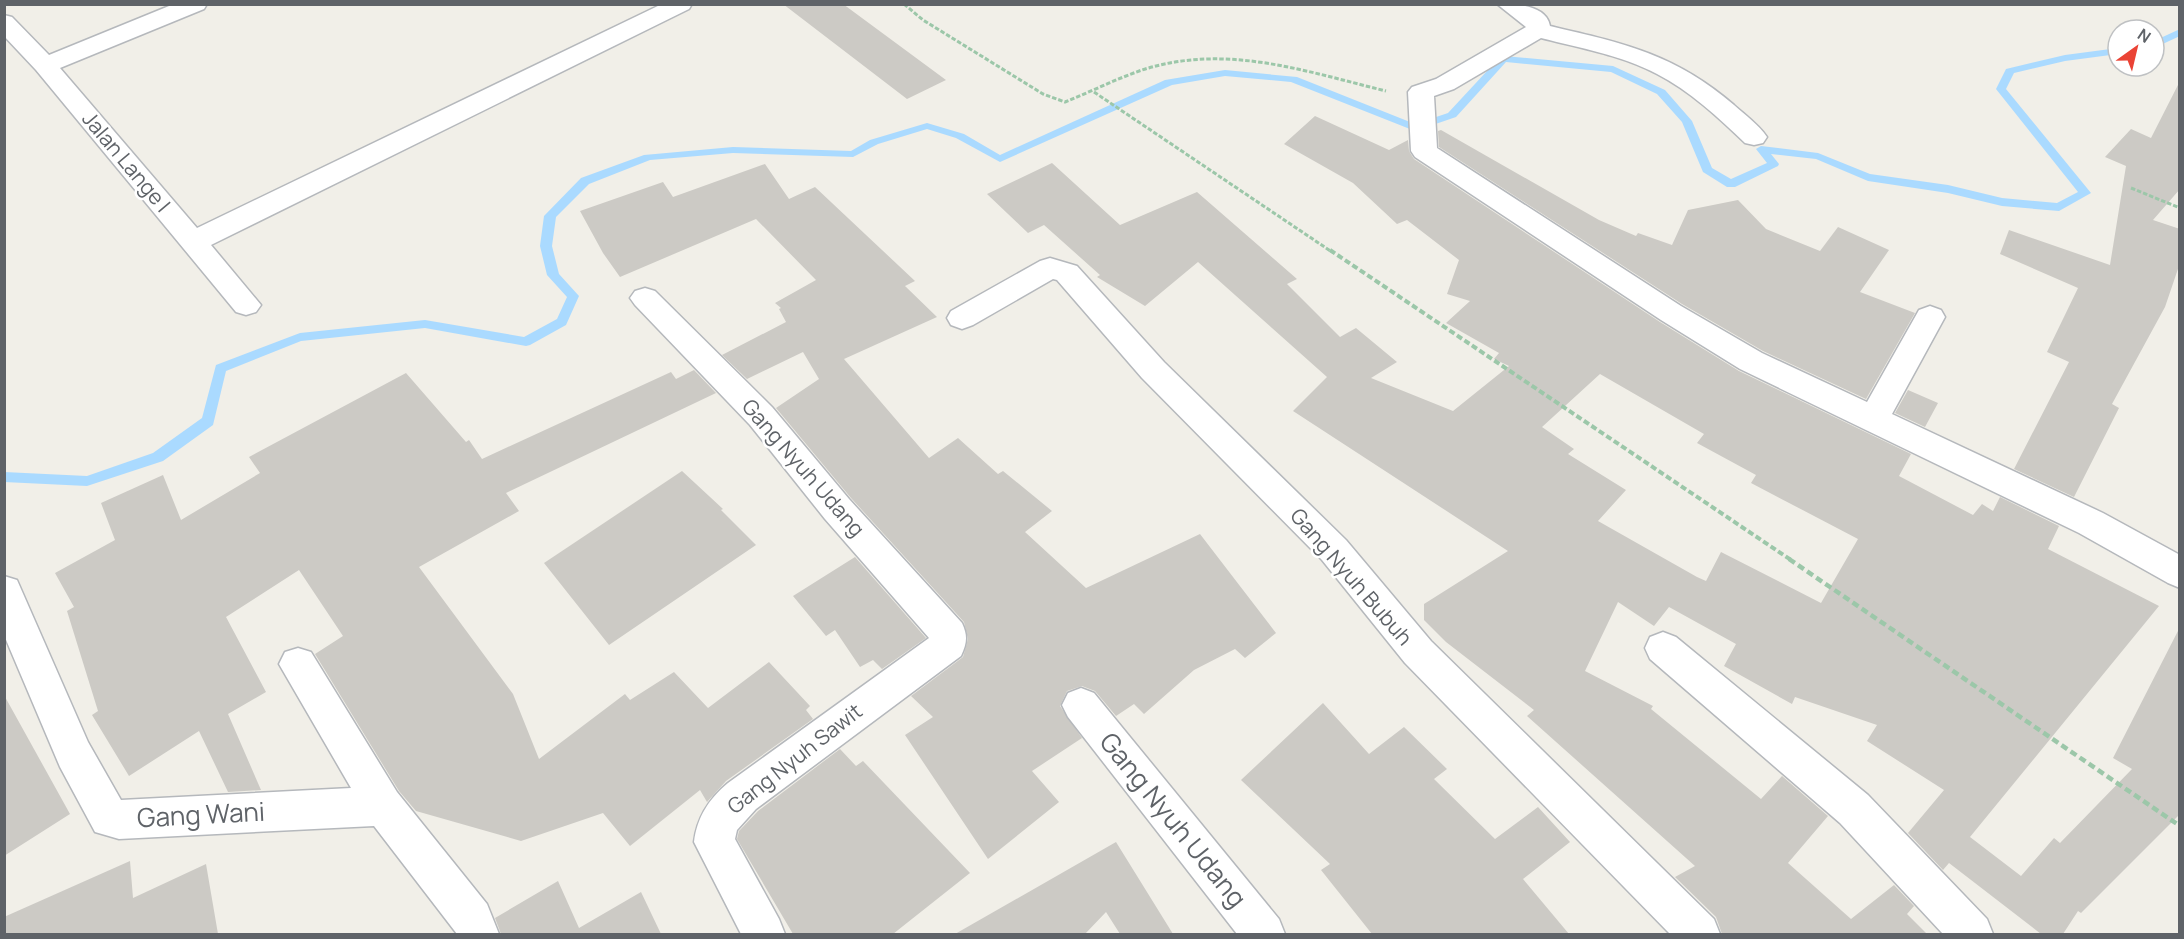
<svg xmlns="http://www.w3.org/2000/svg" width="2184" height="939" font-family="Manrope,sans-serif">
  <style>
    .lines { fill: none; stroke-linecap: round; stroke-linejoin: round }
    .stream { fill: #aadaff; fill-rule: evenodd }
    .building { fill: #cccac5; fill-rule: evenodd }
    .minor-casing { stroke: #b5b8bc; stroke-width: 3 }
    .path-far2 { stroke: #9cc7a9; stroke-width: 3; stroke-dasharray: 4.5 2; stroke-linecap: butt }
    .path-far1 { stroke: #9cc7a9; stroke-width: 4; stroke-dasharray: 6 3; stroke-linecap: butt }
    .path { stroke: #9cc7a9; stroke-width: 4.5; stroke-dasharray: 7 4; stroke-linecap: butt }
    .minor { fill: #fff; fill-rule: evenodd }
    .labels { text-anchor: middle; stroke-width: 5; stroke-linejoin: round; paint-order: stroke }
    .street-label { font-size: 21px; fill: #5f6368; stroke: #fff }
    .near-street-label { font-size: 26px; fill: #5f6368; stroke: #fff }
  </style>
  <rect width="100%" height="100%" fill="#f1efe8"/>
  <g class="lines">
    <!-- stream -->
    <path class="stream" d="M2180,29v7l-26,12v-7z
      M2118,48v6l-53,7 -51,12 -8,16 85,104 -32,18 -57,-5 -54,-13 -80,-12 -52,-22 -45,-5 8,10 -1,2 -43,21h-8l-24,-15 -21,-50 -25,-28 -46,-22 -105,-10 -50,55 -41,14 -124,-49 -66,-6 -53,9 -172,77 -44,-24 -29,-9 -49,15 -25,13 -120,-4 -83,7 -61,24 -33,33 -4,29 7,28 20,22 -13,29 -36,20 -4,1 -101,-18 -124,13 -75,30 -13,54 -50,36 -76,25 -83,-4v-10l83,4 66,-23 49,-35 14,-53 84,-32 125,-13 99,17 33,-18 10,-22 -20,-22 -7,-29 4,-30 37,-38 63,-23 89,-8 118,4 19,-11 57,-17 37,11 36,21 165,-75 60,-10 72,7 118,47 33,-11 52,-56 4,-1 109,10 52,24 27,31 20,47 19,11 36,-16 -11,-14 5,-3 57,7 52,21 78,11 54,13 55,5 21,-11 -82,-103 10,-20 59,-14z"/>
  </g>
  <!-- building -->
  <path class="building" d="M783,4h60l103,76 -39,19z
    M2180,81v108l-27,31 27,9v34l-15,44 -53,97 7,4 -45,89 -60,-28 55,-107 -22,-10 31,-64 -78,-34 9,-24 101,35 16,-99 -21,-9 26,-28 20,9z
    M1315,116l74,34 19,-10 1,11 5,8 246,163 79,49 172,83 -12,22 74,39 9,-11 11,7 7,-14 59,29 -11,23 111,57 -189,231 51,39 33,-38 6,5 72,-74 -19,-11 67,-131v187l-99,99 -3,-2 -15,23h-22l-92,-71 -6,7 -35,-37 36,-43 -77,-49 10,-16 -82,-28 -3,7 -68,-38 12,-22 -67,-37 -15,19 -36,-24 -33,69 68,35 -2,3 110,90 21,-23 46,40 -40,47 63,56 43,-34 20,21 -7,8 20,20h-205l-6,-17 -41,-40 20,-11 -168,-150 7,-6 -88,-68 -22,-22v-16l84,-53 -215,-140 34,-34 -129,-115 -53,44 -48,-29 3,-2 -56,-50 -16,8 -41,-39 65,-31 68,62 77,-33 100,87 -10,5 53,53 16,-9 41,34 -26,16 82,33 56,-45 -15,-7 5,-6 -53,-30 24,-22 -23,-7 12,-34 -52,-40 -10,4 -44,-41 -69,-39zM1600,374l104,60 -7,9 59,32 -5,8 107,56 -37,64 -100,-51 -15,29 -9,-4 -99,-56 28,-31 -58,-36 6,-5 -32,-22z
    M1441,130l158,90 37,16 2,-3 34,12 16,-35 50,-10 28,29 54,22 18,-24 51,23 -29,42 55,21 -49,86 -103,-48 -81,-47 -243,-157 -1,-16z
    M765,164l24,35 26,-12 100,94 -10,5 32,31 -93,42 85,99 29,-20 40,36 5,-3 49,40 -27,21 61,56 114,-54 76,99 -31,25 -10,-9 -41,21 -50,44 -10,-10 -18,12 -21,-25 -13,-5 -15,5 -7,15 22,32 -50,33 27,31 -71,57 -83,-124 28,-18 -22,-21 52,-39 5,-18 -4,-17 -113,-124 -75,-90 43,-29 -16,-27 -56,27 -25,-24 64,-33 -7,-13 2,-1 -6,-5 41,-23 -60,-61 -136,58 -17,-24 -23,-42 83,-29 10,15z
    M694,370l22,23 -210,100 13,18 -100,56 94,127 26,65 86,-65 5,6 44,-28 34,36 61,-46 41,44 -4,4 7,9 -87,62 -19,21 -7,-12 -70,56 -27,-33 -82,28 -105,-30 -17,-20 -84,-137 28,-18 -44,-66 -73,47 40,75 -38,22 33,76 -33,2 -29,-61 -70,45 -37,-61 6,-4 -31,-100 7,-4 -19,-34 60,-33 -14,-37 62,-28 18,45 79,-47 -11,-16 157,-84 60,69 3,-2 13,19 189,-87 5,7z
    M1908,390l30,13 -13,24 -30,-14z
    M682,471l41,38 -2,1 35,35 -147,100 -65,-82z
    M855,557l71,81 -44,31 -9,-9 -13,7 -25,-37 -9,6 -33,-40z
    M4,695l66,119 -66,42z
    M1323,703l46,51 35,-27 43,42 -13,10 61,60 43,-32 32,35 -47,37 46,55h-197l-51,-64 9,-6 -89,-84z
    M840,749l16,17 7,-5 107,112 -77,61h-100l-56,-95 2,-8 19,-20z
    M1116,842l57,92h-53l-14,-22 -21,22h-130z
    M130,861l3,37 73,-34 12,70h-214v-17z
    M558,881l21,47 62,-36 20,42h-160l-6,-16z"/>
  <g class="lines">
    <!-- minor casing -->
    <g class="minor-casing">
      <path id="minor" d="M174,4h33l-3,5 -144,59 137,160 465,-224h30l-3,5 -478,236 50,60 -5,7 -10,3 -10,-3 -200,-242 -32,-34v-21l8,2 37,38z
        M1497,4c17,0 49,0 53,22 73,17 125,28 184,79 11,10 25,20 33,32l-4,6 -9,2 -9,-2c-27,-26 -55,-52 -88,-69 -36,-19 -77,-26 -116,-36l-87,51 -20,7 3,52 244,158 81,47 105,49 52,-92 11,-4 11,4 4,7 -53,97 211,99 77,42v33l-12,-5 -89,-50 -339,-164 -79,-49 -246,-163 -4,-6 -3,-59 4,-5 24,-8 90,-52z
        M1050,258l27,8 87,96 182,178 85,101 283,278 6,15h-50l-265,-271 -83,-103 -180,-182 -85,-98 -4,-1 -80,46 -11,4 -11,-4 -4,-7 4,-7 89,-50z
        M645,288l10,3 117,116 77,92 113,124c6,13 5,20 -1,33l-205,153 -19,21 -2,9 44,80 6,15h-44l-47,-92c3,-25 15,-43 34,-59l201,-145 -104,-119 -75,-94 -115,-120 -5,-7 5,-7z
        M4,576l13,4 71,162 33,58 230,-12 -72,-124 6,-12 13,-4 13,4 86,140 90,112 12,30h-42l-83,-108 -255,13 -24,-7 -35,-65 -56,-132z
        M1663,632l13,5 192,158 119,124 6,15h-50l-103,-111 -190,-164 -5,-11 5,-11z
        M1081,688l13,5 185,226 6,15h-48l-169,-217 -6,-12 6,-12z"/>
    </g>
    <!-- path-far2 -->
    <path class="path-far2" d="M904,4l19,16 120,74 22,8c25,-10 51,-23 77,-32 84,-27 162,1 244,21
      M1094,92l238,160
      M2131,188l49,20"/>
    <!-- path-far1 -->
    <path class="path-far1" d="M1330,250l461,310"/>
    <!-- path -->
    <path class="path" d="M1789,559l391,267"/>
    <!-- minor -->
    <use href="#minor" class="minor"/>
  </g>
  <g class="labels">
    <!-- street labels -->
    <g class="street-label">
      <text transform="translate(126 162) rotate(50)" y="7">Jalan Lange I</text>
      <text transform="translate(803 468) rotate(49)" y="7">Gang Nyuh Udang</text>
      <text transform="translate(1351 577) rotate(49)" y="7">Gang Nyuh Bubuh</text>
      <text transform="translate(795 759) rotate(-38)" y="7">Gang Nyuh Sawit</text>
    </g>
    <!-- near-street labels -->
    <g class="near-street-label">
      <text transform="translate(201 815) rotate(-3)" y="9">Gang Wani</text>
      <text transform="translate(1173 820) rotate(51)" y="9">Gang Nyuh Udang</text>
    </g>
  </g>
  <!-- border -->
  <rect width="2184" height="939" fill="none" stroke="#5f6368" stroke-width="12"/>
  <!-- north arrow -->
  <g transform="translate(2136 48) rotate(34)"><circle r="28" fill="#ffffff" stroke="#bfc1c3" stroke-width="1.5"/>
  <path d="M0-4.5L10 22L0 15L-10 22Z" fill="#ea4335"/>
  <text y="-9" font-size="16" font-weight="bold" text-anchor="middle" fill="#5f6368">N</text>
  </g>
</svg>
